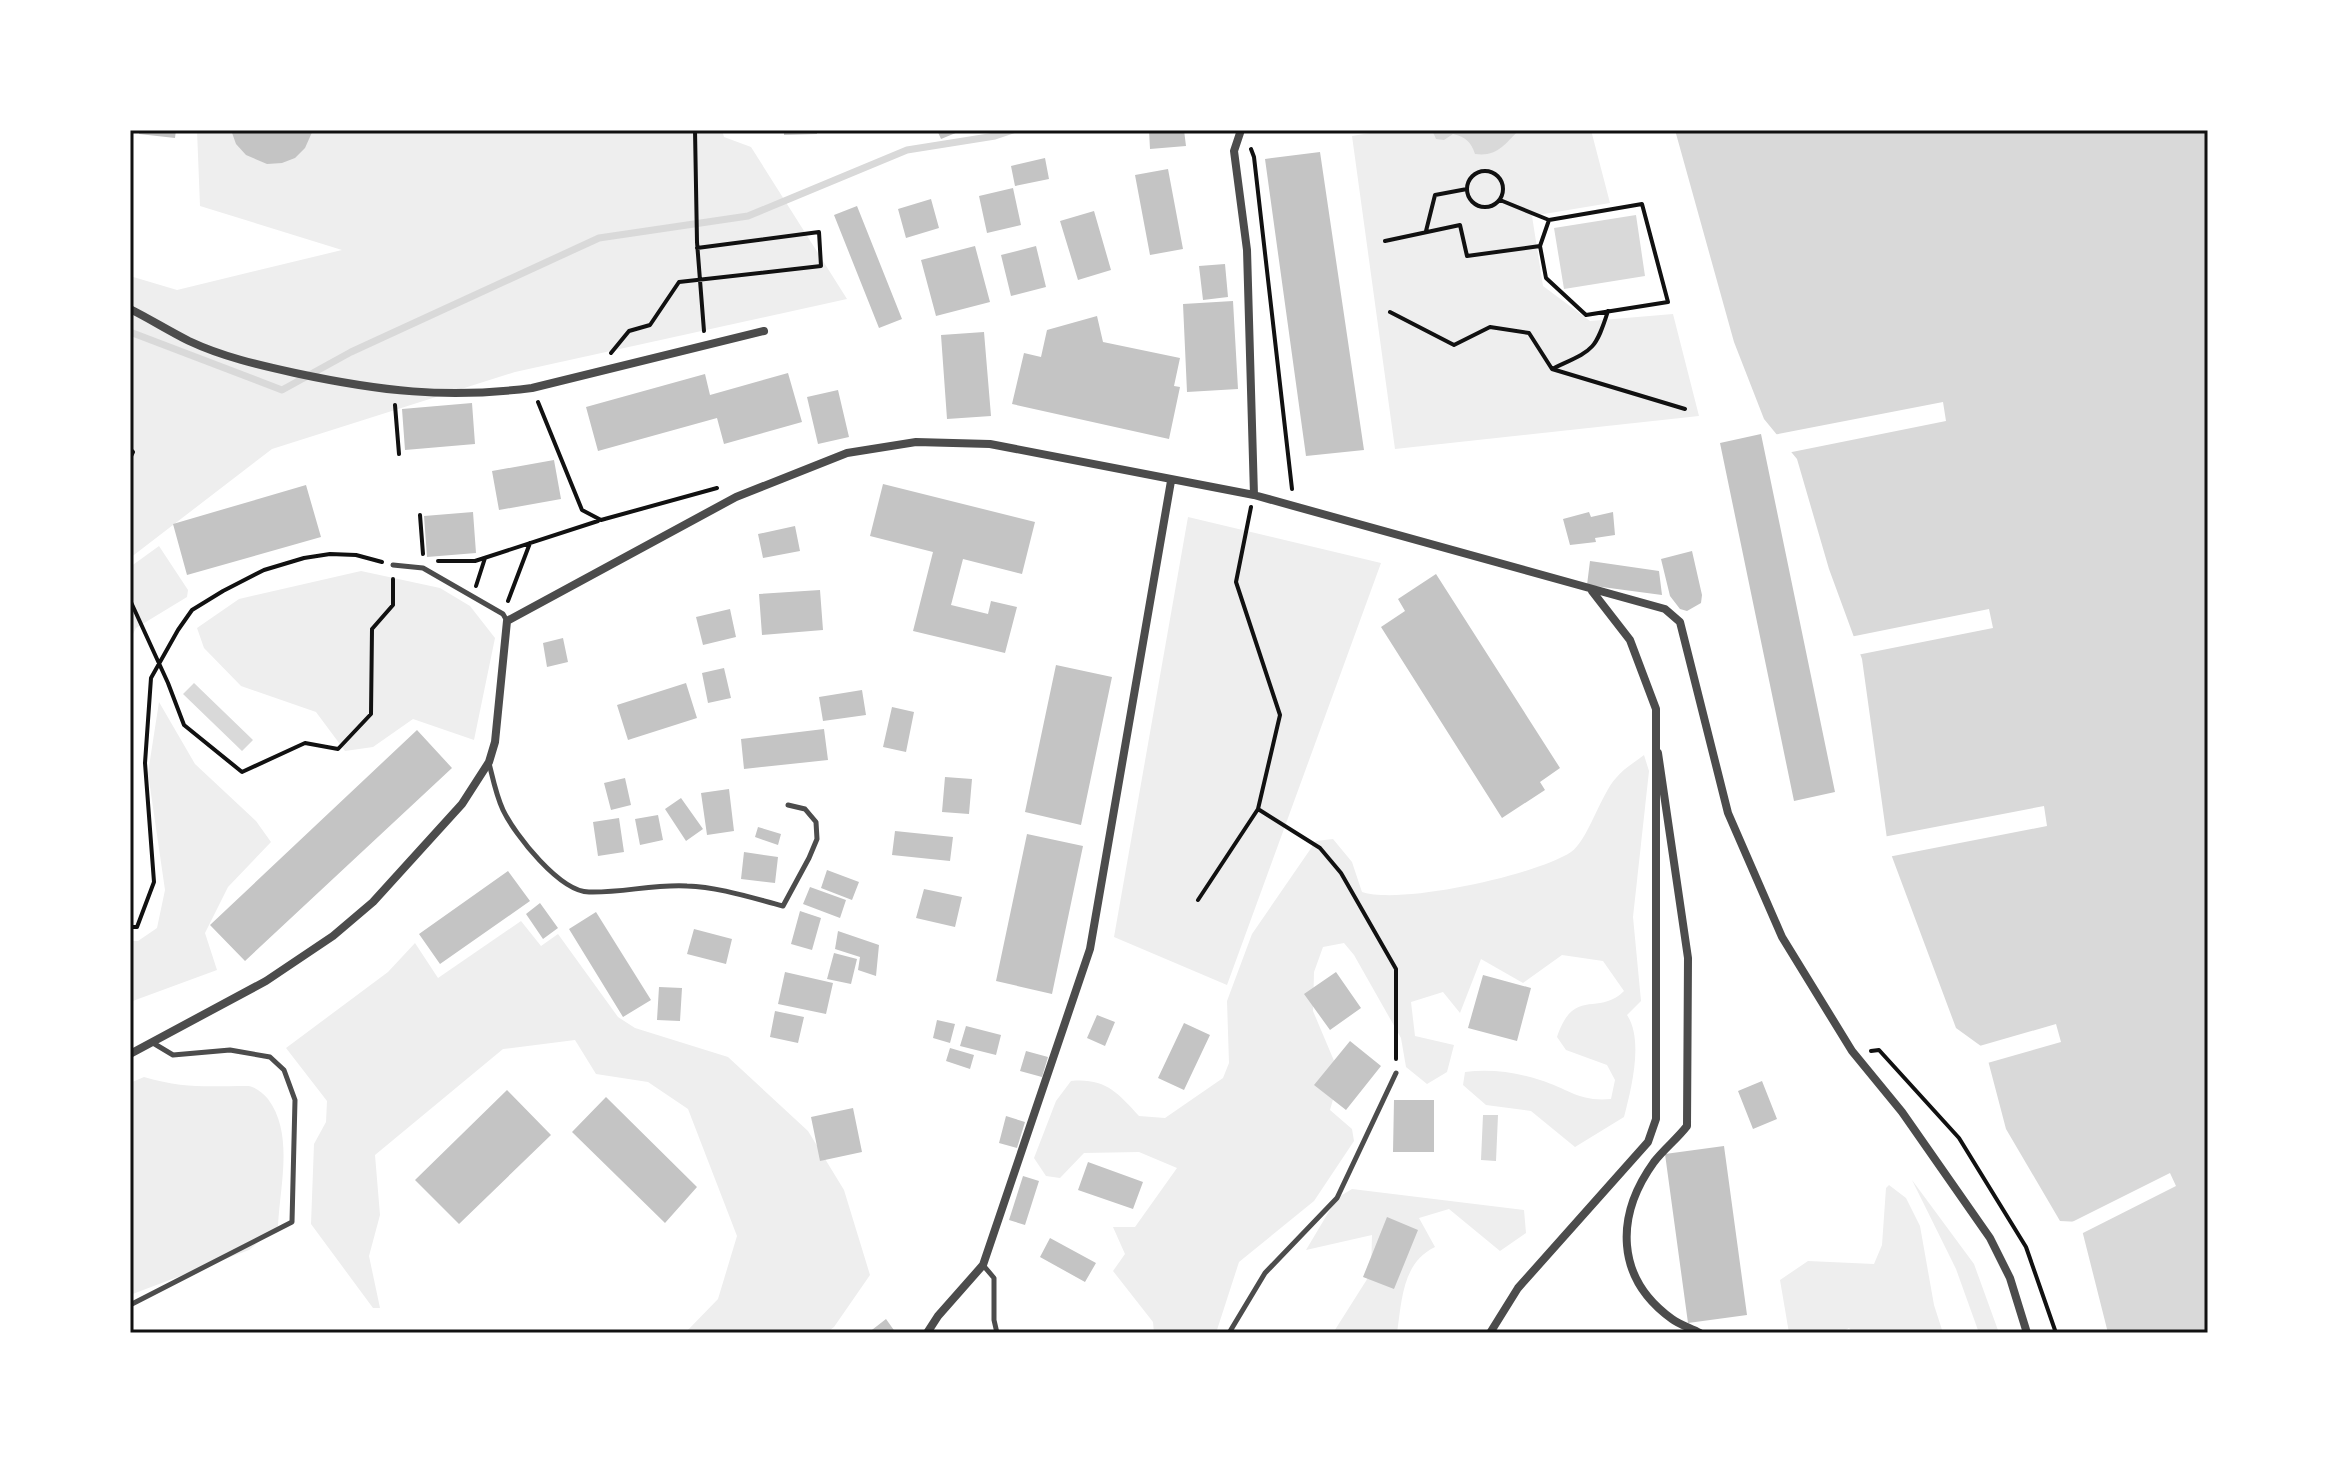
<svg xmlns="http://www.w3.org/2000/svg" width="2338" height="1463" font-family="Barlow,sans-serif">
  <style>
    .green { fill: #eee }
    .water { fill: #d9d9d9 }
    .pier { fill: #fff }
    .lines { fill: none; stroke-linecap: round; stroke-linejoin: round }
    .stream { stroke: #d9d9d9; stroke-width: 7 }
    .building { fill: #c4c4c4 }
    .path { stroke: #111; stroke-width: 4 }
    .service { stroke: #4c4c4c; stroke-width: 5 }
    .minor { stroke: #4c4c4c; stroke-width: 8 }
    .neatline { fill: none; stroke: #111; stroke-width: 3 }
  </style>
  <rect width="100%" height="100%" fill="#fff"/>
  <!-- green -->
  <path class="green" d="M197,130h525l2,7 27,10 96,152 -332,73 -243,77 -142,109v-282l47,14 165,-40 -142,-44z
    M1388,130h203l19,73 -78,13 11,70 47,35 83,-7 26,102 -304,33 -43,-313z
    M1188,517l193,46 -154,422 -113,-48z
    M159,546l29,44 -1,7 -51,31 -6,12v-73z
    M361,571l79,17 30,18 25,32 -21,102 -61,-21 -40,28 -28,4 -29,-39 -75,-26 -37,-38 -7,-20 42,-29z
    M159,702l36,62 61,57 15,21 -43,45 -23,46 12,37 -87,32v-61h8l19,-13 8,-38 -17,-117z
    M1644,755l5,16 -16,146 8,84 -14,14c17,25 4,75 -3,102l-49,30 -44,-36 -45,-6 -23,-20 2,-13c25,-3 51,0 75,8 29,9 39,22 71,19l4,-19 -8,-15 -41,-15 -9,-13c17,-51 41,-20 67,-46l-21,-30 -41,-6 -39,28 -42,-24 -21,54 -17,-21 -32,10 4,34 39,9 -7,27 -20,12 -21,-17 -5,-29 -47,-83 -10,-12 -21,4 -9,25 -1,39 27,64 -10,35 22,19 2,12 -40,60 -75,61 -23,71h-62l-1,-11 -40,-51 12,-17 -12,-27h22l42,-59 -38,-16 -55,1 -24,25 -14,-2 -12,-18 22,-57 15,-20c34,-3 46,11 68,35l26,2 58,-40 6,-15 -2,-62 25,-67 64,-93 17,-2 19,23 10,30c40,13 174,-17 209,-40 16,-10 30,-58 45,-74 7,-9 19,-16 28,-23z
    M521,921l20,25 17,-12 60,83 17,11 93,29 80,74 36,59 26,85 -36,52 -8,6h-141l33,-34 19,-63 -49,-127 -40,-27 -52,-8 -21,-34 -72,9 -128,106 5,60 -11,41 11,52h-7l-62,-84 3,-80 12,-22 1,-21 -41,-53 102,-76 27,-29 23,35z
    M144,1077c41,12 63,9 104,9 8,1 15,7 20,13 26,35 12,86 10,127l-29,24 -119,45v-212z
    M1912,1180l62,84 25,69h-20l-23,-64z
    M1889,1185l17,13 14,28 14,79 9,28h-90l-4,-5 -9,5h-51l-9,-53 28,-19 66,3 8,-19 4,-57z
    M1352,1189l172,21 2,23 -26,18 -51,-42 -30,9 16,29c-33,16 -33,53 -38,86h-64l38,-60 1,-38 -66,15 31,-52z"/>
  <!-- water -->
  <path class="water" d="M1432,130h87c-15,15 -22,27 -44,24 -4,-12 -9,-17 -22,-20l-9,6 -8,-1z
    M1675,130h533v1203h-100l-28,-111 -20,-1 -54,-92 -21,-80 -29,-21 -68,-182 -26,-187 -33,-90 -32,-110 -33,-40 -30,-77z
    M1636,215l9,61 -81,13 -10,-61z
    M194,683l59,57 -11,11 -59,-57z
    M1483,1115h15l-2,46 -15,-1z"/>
  <!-- pier -->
  <path class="pier" d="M1943,402l3,19 -159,32 -14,-18z
    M1989,609l4,19 -136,27 -7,-18z
    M2044,806l3,20 -159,31 -4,-10 -1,-10z
    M2056,1024l5,18 -77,22 -3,-13 -5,-4z
    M2170,1173l6,13 -97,49 -3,-9 -10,-1z"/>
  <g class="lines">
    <!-- stream -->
    <path class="stream" d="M130,332l152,58 69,-38 248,-114 149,-22 159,-66 88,-14 18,-6"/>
  </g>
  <!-- building -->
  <path class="building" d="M139,130h37l-1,8 -36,-4z
    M231,130h82l-8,18 -10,10 -13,5 -15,1 -21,-9 -10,-11z
    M784,130h33v4l-33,1z
    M937,130h26l-22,9z
    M1149,130h35l2,16 -36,3z
    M1320,152l44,298 -58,6 -41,-297z
    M1045,158l4,21 -34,7 -4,-20z
    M1168,169l15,80 -33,6 -15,-80z
    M1013,188l8,37 -34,8 -8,-37z
    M931,199l8,29 -33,10 -8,-29z
    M857,206l45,113 -23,9 -45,-113z
    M1094,211l17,59 -33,10 -18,-59z
    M975,246l15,56 -54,14 -15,-56z
    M1036,246l10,41 -35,9 -10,-41z
    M1225,264l3,33 -25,3 -4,-34z
    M1233,301l5,88 -51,3 -4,-88z
    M1097,316l6,26 77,16 -6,28 6,1 -11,52 -157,-35 12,-51 17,4 6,-27z
    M984,332l7,84 -44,3 -6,-84z
    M788,373l14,49 -78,22 -7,-26 -119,33 -12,-44 119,-33 5,21z
    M838,390l11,47 -31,7 -11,-47z
    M472,403l3,41 -70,6 -3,-41z
    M1761,434l74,358 -41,9 -74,-358z
    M554,460l7,39 -62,11 -7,-39z
    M883,484l152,38 -13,52 -59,-15 -12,46 37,9 3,-13 26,6 -12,46 -92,-22 20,-79 -63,-16z
    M306,485l15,52 -134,38 -14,-51z
    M473,512l3,41 -49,4 -3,-41z
    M1589,512l2,5 22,-5 2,23 -20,3 1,4 -26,3 -7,-26z
    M795,526l5,25 -37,7 -5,-24z
    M1692,551l10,44 -1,8 -14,8 -7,-2 -10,-13 -9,-37z
    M1590,561l69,10 3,24 -75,-10z
    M1436,574l124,194 -20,14 5,8 -43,28 -121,-191 24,-16 -7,-12z
    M820,590l3,40 -61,5 -3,-41z
    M730,609l6,28 -33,8 -7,-28z
    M563,638l5,24 -21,5 -4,-24z
    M1056,665l56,12 -31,148 -56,-13z
    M724,668l7,30 -23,5 -6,-30z
    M686,683l11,35 -69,22 -11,-35z
    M862,690l4,25 -43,6 -4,-24z
    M892,707l22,5 -8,40 -23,-5z
    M824,729l4,31 -84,9 -3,-30z
    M417,730l35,38 -207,193 -35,-36z
    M945,777l27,2 -3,35 -27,-2z
    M625,778l6,27 -20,5 -7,-27z
    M729,789l5,42 -27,4 -6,-42z
    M681,798l22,31 -17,12 -21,-32z
    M658,815l5,25 -23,5 -5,-26z
    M619,818l5,34 -26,4 -5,-34z
    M758,827l23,7 -3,11 -23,-8z
    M895,831l58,6 -3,24 -58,-6z
    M1027,834l56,12 -31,148 -56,-13z
    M744,852l34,5 -3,26 -34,-4z
    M827,870l32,12 -7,18 -31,-12z
    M508,871l22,30 -90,63 -21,-30z
    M810,887l36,13 -6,18 -37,-14z
    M924,889l38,8 -7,30 -39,-9z
    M540,903l18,25 -15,11 -17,-25z
    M800,911l21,7 -9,32 -21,-6z
    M596,912l55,88 -28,17 -54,-88z
    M694,929l38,10 -6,25 -39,-10z
    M838,931l41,14 -3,31 -18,-6 2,-13 -25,-8z
    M834,953l23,6 -6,25 -24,-5z
    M785,972l48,11 -7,31 -48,-10z
    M1336,972l25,36 -31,22 -26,-36z
    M1483,975l48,13 -14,53 -49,-13z
    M659,987l23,1 -2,33 -23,-1z
    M775,1011l29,6 -6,26 -28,-6z
    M1097,1015l18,7 -10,24 -18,-8z
    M937,1020l18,4 -5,19 -17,-5z
    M1184,1023l26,12 -26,55 -26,-12z
    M966,1026l35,9 -5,20 -36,-9z
    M1350,1041l31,25 -35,44 -32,-25z
    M950,1048l24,7 -4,14 -24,-8z
    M1026,1051l22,6 -6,20 -22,-6z
    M1762,1081l15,38 -24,10 -15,-38z
    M507,1090l44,45 -92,89 -44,-44z
    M606,1097l91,90 -32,36 -93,-91z
    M1394,1100h40v52h-41z
    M853,1108l9,44 -42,9 -9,-44z
    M1006,1116l19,6 -8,26 -18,-5z
    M1724,1146l23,169 -59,8 -23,-169z
    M1088,1162l55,20 -10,27 -55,-19z
    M1023,1176l16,5 -14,44 -16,-5z
    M1387,1217l31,13 -24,59 -31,-12z
    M1050,1238l46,25 -11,19 -45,-25z
    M886,1319l10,14h-28z"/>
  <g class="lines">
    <!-- path -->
    <path class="path" d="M695,130l2,112 7,89
      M1251,149l3,8 38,332
      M1467 189a18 18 0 1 1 36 0a18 18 0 1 1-36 0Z
      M1500,200l49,20
      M1426,231l9,-36 32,-6
      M1385,241l75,-16 7,31 73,-10 6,32 40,37 82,-13 -26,-98 -93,16 -9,26
      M1390,312l64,33 36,-18 39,6 23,36 133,40
      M611,353l18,-22 21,-6 29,-43 142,-16 -2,-34 -122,16
      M1554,368c38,-18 41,-16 54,-57
      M538,402l44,108 19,10 116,-32
      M395,405l4,49
      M130,449l3,3 -3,6
      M420,515l3,39
      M438,561h37l123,-40
      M476,586l9,-28
      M130,600l38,83 16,42 58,47 63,-29 33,6 33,-35 1,-85 21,-24v-26
      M508,601l22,-58
      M1258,809l62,39 21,25 55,96v90
      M1198,900l60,-91 22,-94 -44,-133 15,-75
      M130,927h7l17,-45 -9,-119 6,-85 27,-48 14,-20 31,-19 41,-21 40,-12 26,-4 26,1 26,7
      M1871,1051l8,-1 80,88 67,109 30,86"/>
    <!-- service -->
    <path class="service" d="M393,565l30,3 80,46 4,7
      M489,763c4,16 7,32 14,47 12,25 57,82 86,82 33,1 65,-8 98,-6 32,1 65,12 96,20l26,-48 8,-19 -1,-17 -11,-13 -17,-4
      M983,1265l11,13v42l3,13
      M130,1305l162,-83 3,-122 -11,-30 -14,-13 -40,-7 -57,5 -20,-12
      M1229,1333l36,-60 72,-75 59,-125"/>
    <!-- minor -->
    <path class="minor" d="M1241,130l-7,21 13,99 7,245
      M130,309c20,10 39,22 59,32 34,16 70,24 106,32 84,18 151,26 237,15l232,-57
      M1658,753l30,205 -1,168c-10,13 -23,23 -33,36 -39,54 -39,116 18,157 8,6 19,9 28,14
      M130,1054l136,-73 67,-45 40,-34 89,-98 27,-42 6,-20 12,-121 229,-124 111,-44 69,-11 74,2 264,51 411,114 15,13 48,191 54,124 70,114 50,61 88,126 20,40 17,55
      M927,1333l11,-17 45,-51 107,-316 81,-468
      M1490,1333l28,-45 130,-146 8,-23v-410l-26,-69 -38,-49"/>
  </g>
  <!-- border -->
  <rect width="2338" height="1463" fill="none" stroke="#ffffff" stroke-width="264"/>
  <rect x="132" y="132" width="2074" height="1199" class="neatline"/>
</svg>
